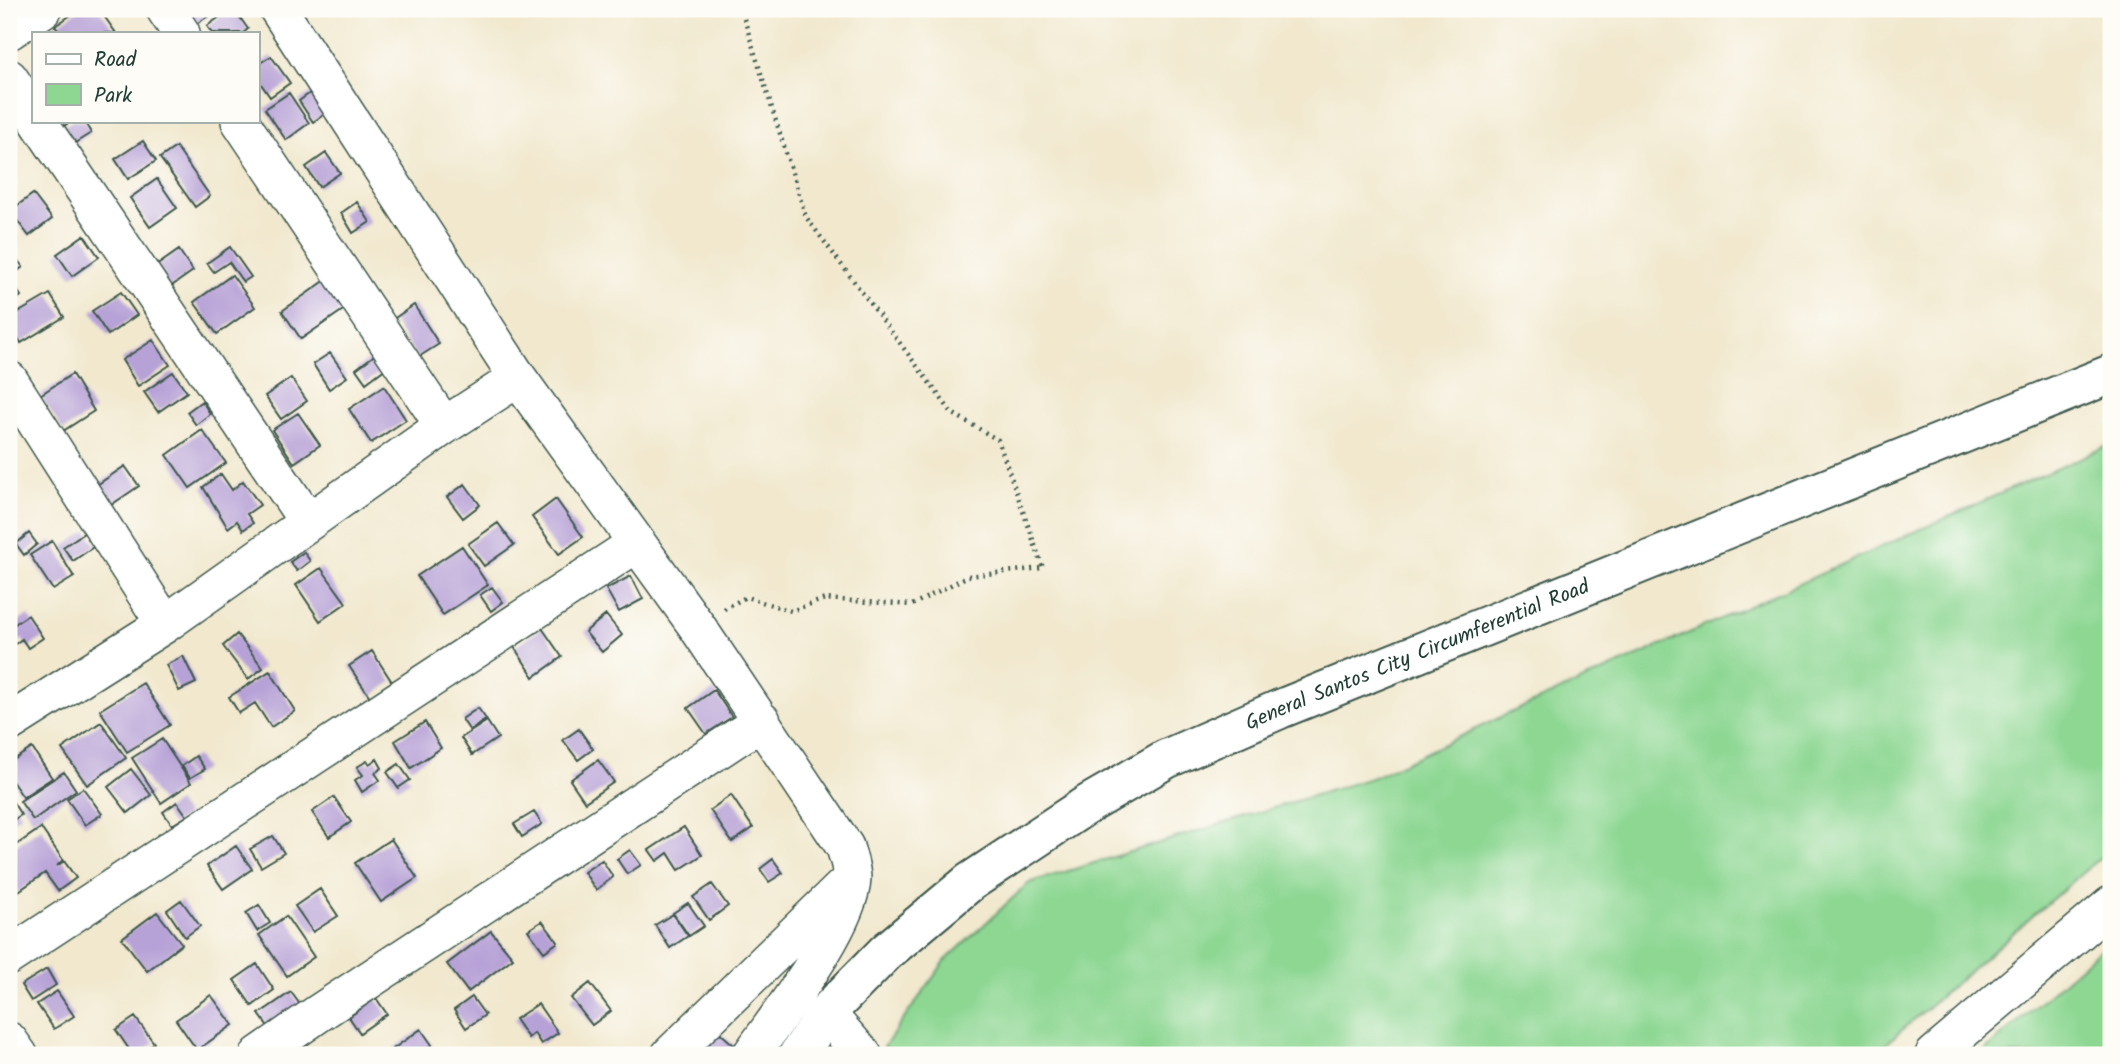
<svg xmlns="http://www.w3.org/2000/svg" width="2120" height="1064" font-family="Kalam,sans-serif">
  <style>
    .green { fill: #8dd793; stroke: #568a64; stroke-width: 2 }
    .building { fill: #b7a2d7 }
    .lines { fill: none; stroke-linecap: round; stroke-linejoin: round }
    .minor-casing { stroke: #3e574b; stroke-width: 40 }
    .major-casing { stroke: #3e574b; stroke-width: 42 }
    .path { stroke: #3e574b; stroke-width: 4.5; stroke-dasharray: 2 5; stroke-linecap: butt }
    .minor { stroke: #fff; stroke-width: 37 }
    .major { stroke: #fff; stroke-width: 38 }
    .labels { text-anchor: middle; stroke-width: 7; stroke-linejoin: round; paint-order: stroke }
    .street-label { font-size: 21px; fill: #1f3d34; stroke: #fdfcf7 }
  </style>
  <rect width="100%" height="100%" fill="#fdfcf7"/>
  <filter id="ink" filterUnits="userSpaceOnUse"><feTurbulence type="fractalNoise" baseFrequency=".0143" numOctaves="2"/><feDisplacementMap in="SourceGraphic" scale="14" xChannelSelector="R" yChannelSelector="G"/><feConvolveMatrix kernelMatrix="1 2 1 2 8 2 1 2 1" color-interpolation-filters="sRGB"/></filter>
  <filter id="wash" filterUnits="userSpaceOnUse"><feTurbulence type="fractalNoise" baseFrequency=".00686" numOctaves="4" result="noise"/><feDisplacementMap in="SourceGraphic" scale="28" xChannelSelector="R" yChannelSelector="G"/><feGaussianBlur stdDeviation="1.57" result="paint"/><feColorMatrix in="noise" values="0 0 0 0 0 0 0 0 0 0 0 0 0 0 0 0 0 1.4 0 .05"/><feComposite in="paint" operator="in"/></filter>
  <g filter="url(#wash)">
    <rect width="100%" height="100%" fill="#f1e8ce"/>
    <!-- green -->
    <path class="green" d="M2111,444v404l-238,207h-982l-7,-8 61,-86 84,-78 345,-106 125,-59z
      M2111,940v115h-131z"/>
    <g id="blocks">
      <!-- building -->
      <path class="building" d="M80,9h19l17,24h-56l-5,-7z
        M177,9h42l-29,19z
        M231,9h3l14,20 -5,4h-31l-5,-7z
        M271,56l19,27 -20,14 -13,-19v-13z
        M317,88l15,21 -19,13 -14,-21z
        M289,93l20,30 -23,17 -21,-31z
        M72,121h12l7,12 -16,10 -11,-17z
        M143,141l13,20 -28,18 -13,-20z
        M176,147l34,49 -15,11 -35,-49z
        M326,153l14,20 -21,14 -13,-20z
        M157,179l20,29 -27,19 -20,-29z
        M33,194l19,25 -23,17 -19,-25z
        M357,202l13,20 -17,11 -12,-20z
        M84,235l15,22 -27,19 -15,-22z
        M230,247l21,30 -8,5 -14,-20 -15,10 -7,-9z
        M179,250l14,21 -30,21 -14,-21z
        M15,257l8,10 -14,10v-16z
        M232,275l23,32 -38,27 -23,-32z
        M9,278l12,18 -12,9z
        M326,280l20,28 -45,31 -19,-28z
        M121,292l16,23 -29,20 -16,-24z
        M50,294l14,23 -43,26 -12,-21v-4z
        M414,305l25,39 -22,14 -25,-38z
        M153,340l17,25 -32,21 -16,-26z
        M380,351l10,14 -24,18 -10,-14z
        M330,353l17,24 -18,12 -16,-25z
        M173,372l14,20 -29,20 -14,-20z
        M72,374l22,37 -31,20 -23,-36z
        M291,378l16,23 -26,18 -16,-23z
        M384,386l22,34 -35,23 -22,-34z
        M202,401l8,13 -14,11 -9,-13z
        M298,413l22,32 -26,18 -22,-33z
        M202,430l24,33 -36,25 -23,-33z
        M125,466l14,20 -31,21 -14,-20z
        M221,474l11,16 11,-9 17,24 -13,9 6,9 -10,7 -6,-9 -9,7 -25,-41z
        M465,484l15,21 -17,13 -16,-21z
        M556,499l27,38 -24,17 -27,-37z
        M498,523l16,22 -30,21 -16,-22z
        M87,531l9,14 -23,16 -10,-14z
        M29,533l8,11 -13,11 -8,-11z
        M52,541l22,36 -21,13 -23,-35z
        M462,546l26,39 -45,30 -26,-39z
        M304,552l6,9 -13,10 -7,-9z
        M321,568l25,35 -26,18 -24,-36z
        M631,576l12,23 -24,13 -13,-23z
        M492,587l11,15 -12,9 -11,-16z
        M28,615l15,23 -15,10 -6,-9 -13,9v-20z
        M606,615l16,20 -20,17 -17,-20z
        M542,628l20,29 -28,20 -20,-30z
        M237,634l26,34 -15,11 -25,-33z
        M372,651l20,31 -22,15 -21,-31z
        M183,656l13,27 -17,8 -13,-26z
        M270,671l25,40 -24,16 -16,-24 -16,10 -10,-16z
        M143,683l27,42 -43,27 -27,-42z
        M714,690l18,27 -26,17 -18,-26z
        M478,708l8,11 -16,12 -8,-12z
        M487,721l11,17 -26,17 -11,-17z
        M101,722l25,36 -39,27 -25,-36z
        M425,722l16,26 -30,20 -16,-27z
        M579,729l14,20 -15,11 -15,-20z
        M162,739l29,44 -30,20 -29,-45z
        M32,748l20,30 -29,19 -14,-20v-14z
        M196,756l9,13 -15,9 -8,-12z
        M377,759l5,9 -7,5 5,7 -18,12 -7,-12 8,-5 -6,-8 10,-6 2,3z
        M598,760l16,22 -29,20 -15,-22z
        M399,764l11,16 -12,8 -11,-16z
        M131,769l20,26 -23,18 -20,-26z
        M64,772l12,18 -43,30 -13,-19z
        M83,788l19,26 -17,11 -18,-26z
        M731,795l22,33 -21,14 -22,-32z
        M9,796l12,19 -12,8z
        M334,797l17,25 -22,15 -17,-25z
        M177,802l10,14 -15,9 -9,-13z
        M534,812l8,12 -20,13 -8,-13z
        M684,827l18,28 -23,15 -11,-17 -11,8 -8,-11z
        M41,828l22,32 -6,6 7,-5 12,17 -18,13 -13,-18 -35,24 -1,-47z
        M273,836l11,17 -23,14 -11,-18z
        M391,839l26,39 -36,24 -26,-39z
        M236,846l16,23 -29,20 -16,-23z
        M630,850l11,15 -14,9 -10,-15z
        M773,859l10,14 -14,9 -9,-13z
        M602,860l11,17 -17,13 -12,-18z
        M712,884l16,22 -19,14 -16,-23z
        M320,889l18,27 -25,16 -18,-26z
        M181,900l19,26 -15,11 -18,-27z
        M688,903l16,23 -15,10 -16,-23z
        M259,905l11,18 -13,8 -11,-18z
        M157,912l25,32 -35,27 -25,-33z
        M673,914l15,22 -18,12 -15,-23z
        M286,916l28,41 -27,19 -28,-41z
        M542,921l16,21 -14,10 -16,-22z
        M491,931l22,27 -45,34 -21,-28z
        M257,964l17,26 -22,16 -18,-26z
        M47,969l9,16 -25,16 -10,-16z
        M590,983l21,28 -19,14 -21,-27z
        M57,991l17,25 -20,13 -17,-25z
        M291,992l13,18 -32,22 -13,-18z
        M211,995l22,30 -36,25 -21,-30z
        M472,997l13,18 -19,13 -12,-18z
        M376,998l11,16 -27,19 -11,-16z
        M538,1004l20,29 -17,11 -7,-11 -6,5 -13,-19z
        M135,1017l19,26 -16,12h-5l-17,-25z
        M421,1029l11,16 -14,10h-20l-5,-6z
        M719,1032l23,20 -3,3h-40z"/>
    </g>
  </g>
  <g filter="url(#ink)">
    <use href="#blocks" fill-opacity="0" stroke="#3e574b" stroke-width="2"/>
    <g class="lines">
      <!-- minor casing -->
      <g class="minor-casing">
        <path id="minor" d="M165,9l16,24
          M278,9l240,369 178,247 149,222c3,11 7,21 7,32 -2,46 -73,136 -101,176
          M9,31l34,-22
          M9,78l24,36
          M38,121l270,401
          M240,121l204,305
          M9,380l156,244
          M9,723l156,-99 279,-198 74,-48
          M9,956l627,-412
          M826,1013l37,42
          M9,1041l10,14
          M259,1055l60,-42 443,-292
          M670,1055l177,-172
          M1934,1055l177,-150"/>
      </g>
      <!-- major casing -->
      <g class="major-casing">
        <g id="major">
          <path id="s1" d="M798,1055l28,-42 60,-61 84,-70 115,-76 81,-47 114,-50 831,-335"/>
        </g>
      </g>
      <!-- path -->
      <path class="path" d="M724,609l22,-12 45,14 34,-12 87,6 56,-29 75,-8 -45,-128 -46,-27 -146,-196 -65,-208"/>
      <!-- minor -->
      <use href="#minor" class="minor"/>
      <!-- major -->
      <use href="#major" class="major"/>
    </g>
  </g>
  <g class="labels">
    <!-- street labels -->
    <g class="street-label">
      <text dy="7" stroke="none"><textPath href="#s1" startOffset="749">General Santos City Circumferential Road</textPath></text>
    </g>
  </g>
  <!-- margin -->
  <rect width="2120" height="1064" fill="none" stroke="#fdfcf7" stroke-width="35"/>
  <!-- legend -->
  <rect x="32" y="32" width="228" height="91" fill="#fdfcf7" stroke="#a4b0a9" stroke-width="2"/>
  <rect x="46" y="54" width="35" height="10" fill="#ffffff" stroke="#a4b0a9" stroke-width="2"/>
  <text x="94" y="66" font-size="21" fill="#1f3d34">Road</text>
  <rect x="46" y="84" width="35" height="21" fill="#8dd793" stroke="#a4b0a9" stroke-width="2"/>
  <text x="94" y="102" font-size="21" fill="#1f3d34">Park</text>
</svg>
